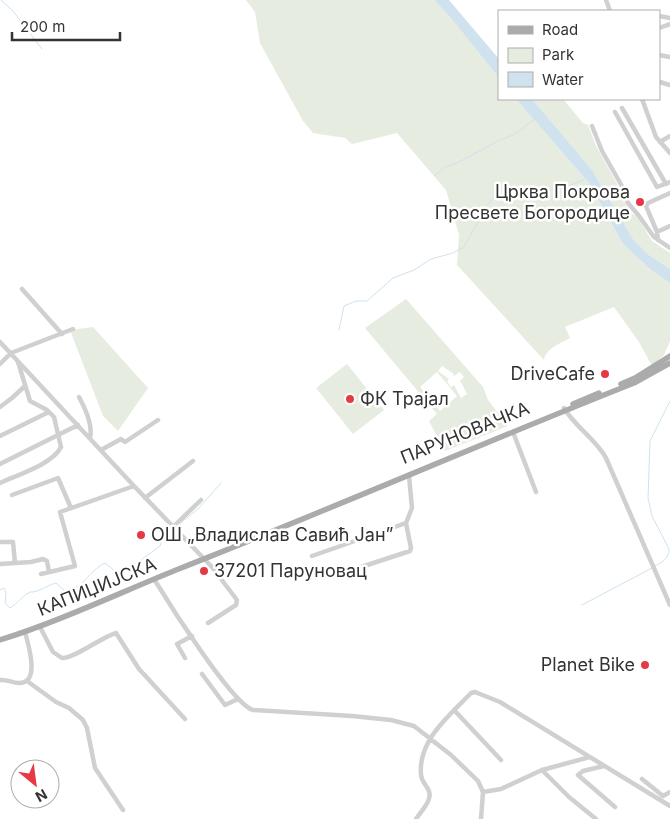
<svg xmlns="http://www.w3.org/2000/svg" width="670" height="819" font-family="Inter,sans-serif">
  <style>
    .green { fill: #e6ecdf; fill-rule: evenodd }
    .water { fill: #cfe2ee }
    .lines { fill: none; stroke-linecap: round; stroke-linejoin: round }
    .stream { stroke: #cfe2ee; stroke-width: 1 }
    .minor { stroke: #d0d0d0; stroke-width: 4.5 }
    .major { stroke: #ababab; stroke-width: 5.5 }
    .poi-dot { fill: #e63946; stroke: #fff; stroke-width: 2 }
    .labels { text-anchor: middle; stroke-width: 5; stroke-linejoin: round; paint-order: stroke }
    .poi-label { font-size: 18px; fill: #333; stroke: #fff; text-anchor: end }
    .street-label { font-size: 18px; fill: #333; stroke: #fff }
  </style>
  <rect width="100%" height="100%" fill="#fff"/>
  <!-- green -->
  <path class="green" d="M246,0h188l16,17 49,61v21h17l73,84 34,61 28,26 19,13v58l-6,14 -12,11 -13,-24 -25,-35 -49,20 5,11c-9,5 -25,11 -26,22l-87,-95 2,-30 -13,-45 -49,-57 -45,11 -7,-6 -32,-5 -10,-12 -43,-78 -5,-31z
    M532,99h31l20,24 5,2 8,21 24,43 4,12 6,11 8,6 14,23 18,12v16l-21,-14 -16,-16 -41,-69z
    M406,299l77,88 5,13 20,26 -63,25 -16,-30 8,-7 -72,-86zM442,366l12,8 -1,1 1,1 6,-4 4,5 -5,5h2l6,12 -6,4 -7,-13 -3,2 -4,-5 2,-3 -11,-8zM437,372l20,24 -17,15 -20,-24z
    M93,327l55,61 -30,43 -15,-15 -33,-86z
    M347,364l37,46 -31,24 -37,-46z"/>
  <!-- water -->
  <path class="water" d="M434,0h15l50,59v19l-49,-61z
    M516,99h16l60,71 41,69 16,16 21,14v14l-19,-13 -28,-26 -34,-61z"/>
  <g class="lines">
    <!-- stream -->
    <path class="stream" d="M1,0l12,11 29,38
      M434,176l11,-9 14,-5 39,-21 17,-7 20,-15
      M339,330l5,-24 12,-5h11l26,-23 21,-8 17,-11 22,-6 11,-6 24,-43 6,-6 10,-3 37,-3 28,-6 16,-7
      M178,525l20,-16 23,-26
      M655,566c8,-4 14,-8 14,-17l-17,-33 -4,-18 2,-57 20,-40
      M0,590l4,-2 2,5 -1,10 5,5c8,-5 11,-11 20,-16 8,1 17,-7 26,-9l9,8c22,-5 22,-19 40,-28l15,12 40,-29 3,-8 10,-8
      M582,605l70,-37"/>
    <!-- minor -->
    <path class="minor" d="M606,0l4,11
      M659,16l11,2
      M659,28l11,-4
      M659,55l11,2
      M660,82l10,3
      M642,99l14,38 14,16
      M622,108l44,76
      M615,112l42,75 13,-5
      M592,126l10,25 21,37 5,15 11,13 15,21 16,11
      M660,142l10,-6
      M657,232l13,-6
      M658,240l-1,-8 -11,-26 2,-3 22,-10
      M22,289l40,45
      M0,342l134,144 78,81 25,33 -1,5 -28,18
      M0,364l11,-11 62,-24
      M79,397c6,11 14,29 11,41
      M0,407l12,-9 13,-12
      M564,408c11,19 32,31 42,50l64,147
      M513,432l23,60
      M0,436l49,-24
      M101,450l20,-11 4,3 33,-22
      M0,464l78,-39
      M0,483c17,-8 53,-19 61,-36l-7,-30 -7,-7 -17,-9 -12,-39
      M12,495l46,-17 13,30
      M145,498l48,-37
      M173,527l28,-27
      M0,542h13l2,21
      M312,556l94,-33 6,-15 -3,-32
      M0,564l31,-2 12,-3 4,2 2,11
      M352,570l58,-19 1,-3 -5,-25
      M41,574l34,-8 -15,-54 74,-26
      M154,579c14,23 78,125 99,131l99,6 39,4 23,6 37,29 27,26 5,11 -2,27
      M40,627l13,25 9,6c11,1 40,-21 54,-25l23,36 46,50
      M185,658l-8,-14 15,-8
      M202,674l23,31 13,-6
      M0,680c7,-1 12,3 19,3 22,0 9,-39 6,-51
      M27,681l29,21 13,6 14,12 4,8 8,40 28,42
      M454,710l47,50
      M604,766l-21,5 -5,4 37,32
      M542,770l27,27 27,22
      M642,779l21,17 7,-4
      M483,792l18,-3 41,-19 48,-13
      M416,819c6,-9 18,-20 12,-30 -3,-5 -7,-9 -7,-15 -3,-34 29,-59 50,-81l4,-1 25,10 170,104"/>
    <!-- major -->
    <path class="major" d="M621,384l14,-6 35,-22
      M573,404l26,-11
      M0,640c60,-19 117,-46 176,-70 153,-60 304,-126 458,-187l36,-20"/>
  </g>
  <!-- markers -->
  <g class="poi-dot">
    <circle cx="640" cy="202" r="5"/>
    <circle cx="605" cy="374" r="5"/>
    <circle cx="350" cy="399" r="5"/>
    <circle cx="141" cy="535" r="5"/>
    <circle cx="204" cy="571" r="5"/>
    <circle cx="645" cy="665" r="5"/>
  </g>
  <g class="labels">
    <!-- poi labels -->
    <g class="poi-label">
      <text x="630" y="198">Црква Покрова<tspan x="630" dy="21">Пресвете Богородице</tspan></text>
      <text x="595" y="380">DriveCafe</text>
      <text x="360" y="405" text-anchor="start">ФК Трајал</text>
      <text x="151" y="541" text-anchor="start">ОШ „Владислав Савић Јан”</text>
      <text x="214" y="577" text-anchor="start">37201 Паруновац</text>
      <text x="635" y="671">Planet Bike</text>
    </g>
    <!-- street labels -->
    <g class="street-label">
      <text transform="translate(465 433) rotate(-22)" y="6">ПАРУНОВАЧКА</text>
      <text transform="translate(97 587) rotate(-22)" y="6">КАПИЏИЈСКА</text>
    </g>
  </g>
  <!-- legend -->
  <rect x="498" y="10" width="162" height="90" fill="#ffffff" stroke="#adadad"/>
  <rect x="508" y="26" width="25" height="8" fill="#ababab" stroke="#adadad"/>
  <text x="542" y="35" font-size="15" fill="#333333">Road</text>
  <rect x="508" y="48" width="25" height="15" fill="#e6ecdf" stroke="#adadad"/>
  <text x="542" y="60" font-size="15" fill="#333333">Park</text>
  <rect x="508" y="72" width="25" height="15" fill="#cfe2ee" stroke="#adadad"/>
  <text x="542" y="85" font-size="15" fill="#333333">Water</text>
  <!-- north arrow -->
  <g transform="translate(35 784) rotate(151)"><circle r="24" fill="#ffffff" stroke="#adadad"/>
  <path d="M0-4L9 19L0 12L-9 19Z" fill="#e63946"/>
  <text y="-8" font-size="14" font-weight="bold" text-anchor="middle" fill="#333333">N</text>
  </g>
  <!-- scale -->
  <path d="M12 32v8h108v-8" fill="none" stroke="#333333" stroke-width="2.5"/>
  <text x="20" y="32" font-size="15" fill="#333333" stroke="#ffffff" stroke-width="4" paint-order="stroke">200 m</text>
</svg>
